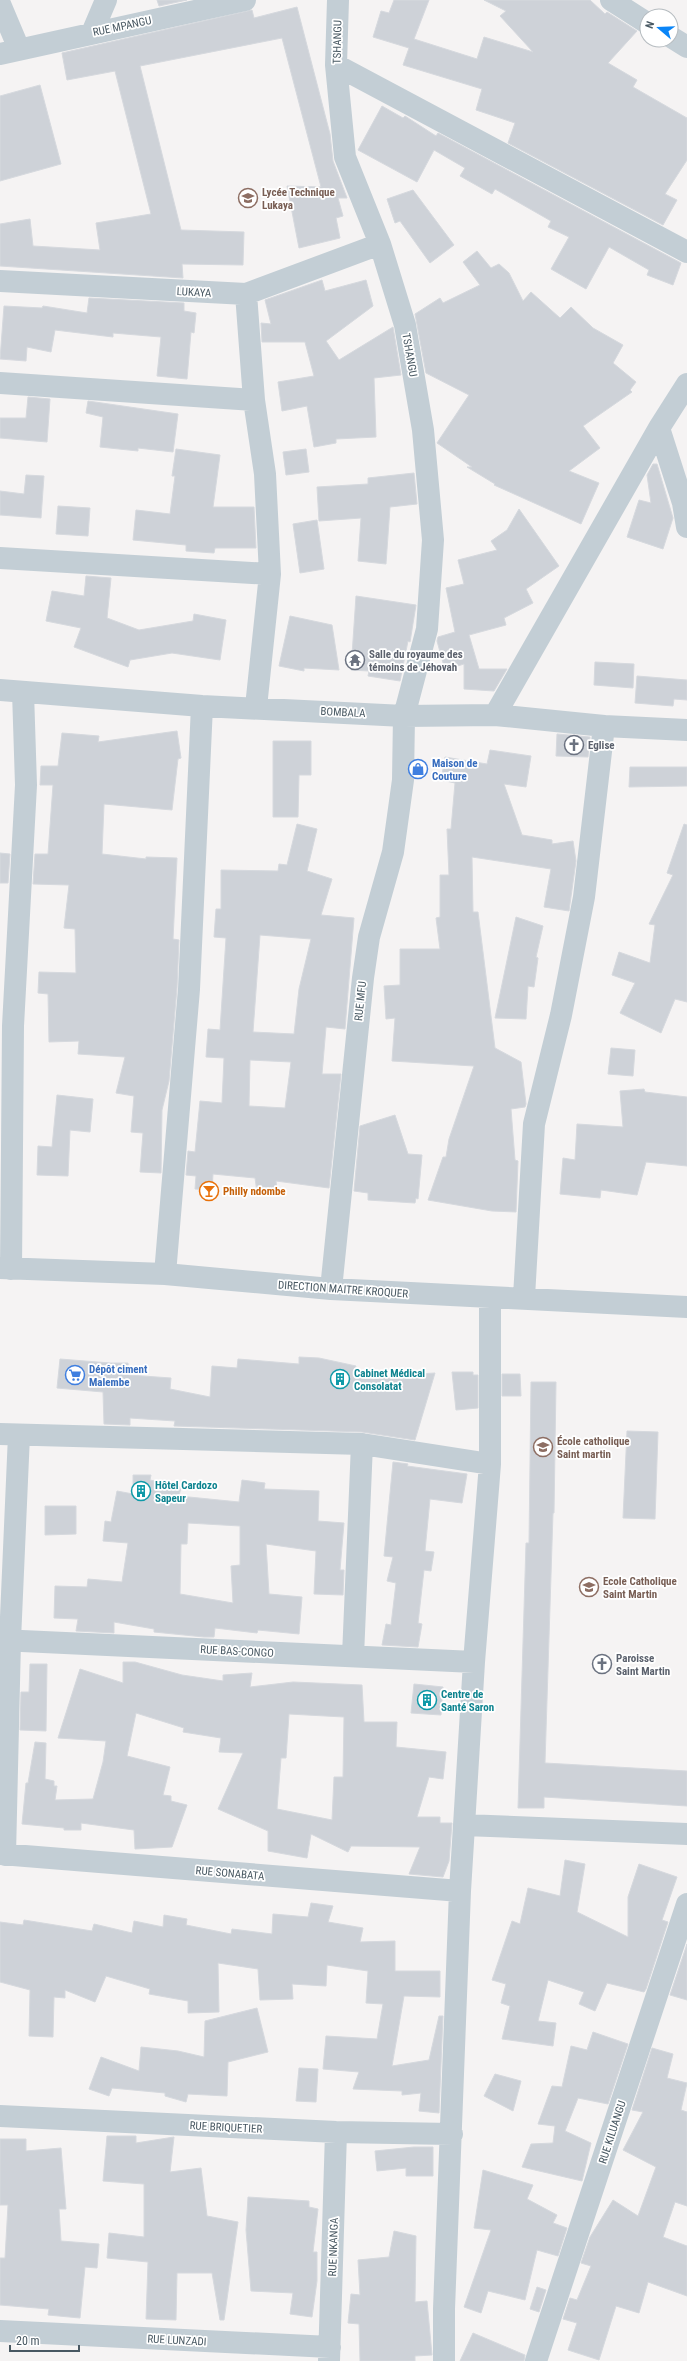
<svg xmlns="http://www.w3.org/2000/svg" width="687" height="2361" font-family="'Roboto Condensed',sans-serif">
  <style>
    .building { fill: #ced2d8; stroke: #d6d9de; fill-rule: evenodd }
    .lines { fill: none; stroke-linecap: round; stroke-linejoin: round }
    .minor { stroke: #c3ced5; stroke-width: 22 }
    .labels { text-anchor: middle; stroke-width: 3.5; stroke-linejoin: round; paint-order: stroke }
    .street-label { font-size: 11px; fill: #485862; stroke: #fff }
    .education-label { font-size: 11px; font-weight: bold; fill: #785e54; stroke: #fff; text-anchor: start }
    .worship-label { font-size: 11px; font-weight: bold; fill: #5b616d; stroke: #fff; text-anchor: start }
    .shop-label { font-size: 11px; font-weight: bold; fill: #366cbe; stroke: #fff; text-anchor: start }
    .food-label { font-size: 11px; font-weight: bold; fill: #c56008; stroke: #fff; text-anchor: start }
    .culture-label { font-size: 11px; font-weight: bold; fill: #0d838f; stroke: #fff; text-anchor: start }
  </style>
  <rect width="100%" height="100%" fill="#f5f3f3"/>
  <!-- building -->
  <path class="building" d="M157,0h30l-28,6z
    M394,0h35l-15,39 63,20 7,-22 49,15 -33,-36 6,-5 -22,-11h106l15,14 2,-2 30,19 -29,32 29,17 -4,7 54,31v42l-22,34 12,6 -14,25 -155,-82 7,-20 -39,-13 6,-21 -79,-24 6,-17 -36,-11 8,-26 8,2z
    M297,7l33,127 3,27 14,37h-9l5,18 -7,2 4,20 -41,10 -12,-62 34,1 -39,-149 -142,28 41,164 63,2 -1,33 -61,-1 1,14 -183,-12v-42l30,-5 3,27 67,4 -4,-27 55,-9 -36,-143 -48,9 -5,-27 190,-43 2,8z
    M40,85l21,79 -61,17v-85z
    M382,106l21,12 2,-2 31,20 2,-3 243,130 -8,22 -26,-10 2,-5 -40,-23 -23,42 -35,-20 18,-32 -21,-10 3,-6 -56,-32 -3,5 -32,-18 5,-8 -31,-18 -17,32 -59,-32z
    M413,190l41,55 -24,18 -30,-42 -5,2 -8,-24z
    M477,251l14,17 8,-4 10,9 14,28 8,-9 29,26 11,-11 22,21 30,17 -10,18 23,19 -6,8 2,2 -49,34 17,22 -31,23 30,12 -18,41 -87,-39 1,-1 -28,-17h5l-35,-24 32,-48 -43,-22 -11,-59 25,-16 3,5 37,-18 -17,-23z
    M322,280l3,11 41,-11 7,26 -47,35 13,19 54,-33 8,48 -27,3 2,59 -40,2v4l-22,4 -7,-41 -25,5 -4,-29 36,-6 -9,-34h-43l-1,-19 10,1 -6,-24z
    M89,298l95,5v8l12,2 -2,20 -3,-1 -4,47 -30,-3 4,-39 -48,-4v4l-58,-7 -4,22 -24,-5 -1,14 -26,-2 4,-53 38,2 1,-2 44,7z
    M28,397l22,2 -3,43 -47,-4v-20h26z
    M88,401l90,13 -5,38 -35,-4v3l-38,-4 3,-30 -17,-4z
    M176,449l44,6 -7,52h41l2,41h-41l-1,5 -28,-2v-6l-53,-5 3,-30 34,4 5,-38h-3z
    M306,449l3,23 -23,3 -3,-23z
    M653,464h4l16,54 -10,31 -36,-12 12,-37 12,3 -4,-28z
    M414,473l3,31 -27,3 -4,57 -28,-3 3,-43 -42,3 -2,-34 51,-3v-6z
    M26,475l18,1 -3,42 -41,-3v-24l24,3z
    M58,506l32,2 -2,28 -32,-2z
    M519,509l40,57 -33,23 7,14 -29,15 2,7 -37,10 10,34h28l-13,22 -30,-2v-25l-19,6 -8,-29 1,-4 17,-5 -9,-44 18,-4 -6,-24 39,-10 -6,-9 16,-11z
    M317,520l7,49 -24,4 -7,-49z
    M86,576l25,2 -4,40 32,12 54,-9 1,-7 32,6 -6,40 -48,-7 -42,7 -2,7 -54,-20 7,-19 -35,-7 6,-30 32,5z
    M356,596l60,9 -6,37 -2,-1 -8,40 -32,-5 1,-5 -18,-1z
    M290,616l42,9 7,45 -35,-2v3l-25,-5z
    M595,662l39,2 -1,24 -39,-3z
    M637,676l50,4v20l-13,-1 -1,7 -38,-3z
    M177,731l4,27 -3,1 -6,51 -68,-6 -2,50 44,5v-2l31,1 -4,81 6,1 -2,48 -8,93 -7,29 -1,63 -21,-1 3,-39 -12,-1 3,-36 -18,-3 9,-36 -47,-3 1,-13 -30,1 -1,-48 -10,-1 1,-21 37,1 -1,-44 -11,-1 5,-43 -36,-1 2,-30h13l5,-69h-13l1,-19h17l4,-33 37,3 -1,6z
    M557,734l33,3 -2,20 -32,-1z
    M273,741h38v34h-12l-1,42h-25z
    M490,750l41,6 -5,31 -22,-3 18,51 30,5v4l21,-3 3,20 -7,50 -25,-4 7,-38 -79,-12 1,55h5l17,136 26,14 5,42 -1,3 -14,2 4,51 3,1 -2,51 -24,-1 -64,-11 15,-43h3l3,-18 25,-73 -82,-5 3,-43 -9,1 -2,-33 16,-1v-36h40l-4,-31 4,-1v-42h9l-2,-46h4l4,-46 -14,-3 4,-23 42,7z
    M630,767h57v19l-58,1z
    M297,824l20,5 -10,42 25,8 -11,36 33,3 -9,111 -19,-2 -4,47h19l-12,114 -53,-7 1,8 -20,3 -2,-14 -42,-4 -1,16 -17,-1 1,-13 -10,-1 2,-24 7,1 5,-51 22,2 2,-45 -18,-1 2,-28 12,1 6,-92 -12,-1 2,-28h5v-39l57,1 1,-7 8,1zM260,935l51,4 -12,50 -5,45 -41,-2zM250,1060l41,2 -6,46 -36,-2z
    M684,824l3,1v177l-12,-3 -14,34 -41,-20 15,-30 -23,-8 7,-23 31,11 5,-38 -6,-1 24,-49 -6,-2z
    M0,853l10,1 -2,29h-8z
    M516,917l27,9 -7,31 2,1 -4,29 -6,-1 -2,33 -31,-1z
    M611,1048l24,2 -2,26 -25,-2z
    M644,1089l1,3 42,5v69l-41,-4 -9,33 -36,-5 -1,8 -40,-4 3,-36 12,2 2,-36 46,3 -3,-36z
    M57,1095l36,4 -3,33 -20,-2 -2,46 -31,-1 1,-29 14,1z
    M395,1115l13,39 14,1 -4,44 -2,-1 -1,5 -47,-3v-7l-14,-2 6,-65z
    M299,1357l20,1 37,8 -2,6 51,7 3,-9 10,4 17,-1 -20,67 -53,-8 -188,-6 1,-5 -45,-3v7l-26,-1 -1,-32 -46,-4 3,-29 50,4h18l1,12 42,3 -1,11 40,8 2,-31 25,2 1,-9 61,5z
    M452,1372h21v3h5v33l-22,2z
    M502,1374h18l1,22h-19z
    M531,1382h25l-2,131h-1l-8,250 142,8v35l-143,-9v11h-26l8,-265h3z
    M627,1431l31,1 -3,87 -32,-1z
    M393,1462l15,2 -1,2 60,8 -5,29 -32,-4 -5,52 9,1 -3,19 -7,-1 -6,53 4,1 -4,23 -36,-2 4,-21 5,1 5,-42 -9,-2 6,-24 -9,-1z
    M133,1475h18l-1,5 31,7 -2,9 60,6 3,-22 23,3 -1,6 55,2 -1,30 26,2 -4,47h4l-1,25 -29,-1 2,-43 -50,-7 3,50 33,3 -3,37 -41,-4 -1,3 -42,-5 -1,9h-10l-50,-5v-3l-40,-7v11l-38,-2 2,-12 -24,-1 1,-32 32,1 1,-8 34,3 6,-39 -25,-2 2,-20 6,1 6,-31 16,3zM188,1523l52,3v39l-9,1 2,37 -53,-9 1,-50h6z
    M45,1506h31v28l-31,1z
    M123,1662h12l47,13 41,6v-6l29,-2 -2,14 43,-5 69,3 2,37h33l-1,25 50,5 -3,27 -14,-2 -12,40h23v6h12l-3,38 -6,16 -34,-3 11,-27 -69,-1 -3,6 -37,-18 -4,24 -39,-7v-20l-50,-22 25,-56 -24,-1 2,-14 -38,-6 1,-4 -48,-15 -9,43 43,11 -7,28 8,1v5l16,4 -15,42 -37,2 -1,-19 -53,-7v7h-17v-2l-42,-4 4,-41h2l7,-41 11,1 -1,36 9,2v5h3l-2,14 38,-1 10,-37 3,-21 -48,-3 22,-69 43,14zM289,1714l55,3 -1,60h-9l-2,43 -55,-11 4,-51h5z
    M30,1664h17l-1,67 -26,-1 1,-38h8z
    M414,1684l29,3 -2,28 -30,-2z
    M565,1860l20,4 -8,48 51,25v-40l11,-33 38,13 -15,43 6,2 -22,67 -2,3 -37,-9 -12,28 -16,-7 5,-12 -36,-12 -10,41 18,2 -3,23 -51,-7 8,-33 -9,-3 5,-19 -14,-4 20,-59 8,3 8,-36 32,8z
    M311,1903l22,3 -5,16 35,6 -3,14 35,-1v30h45v26l-36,-1 -12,70 37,-6 10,-44h4l-4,97 -20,-2 2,-18 -19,2v-4l-49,-2 6,-17 -36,-3 3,-33 51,3 6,-35 -17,-1 2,-32 -41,-6 -1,21 -34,-2 1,15 -33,1 -2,-31 -40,-6 1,49 -31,1v-12l-39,-7 1,-5 -44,-13 -11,26 -30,-12v8l-11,-1 -1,40 -24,-1 1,-46 -30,-8v-60l23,3 1,-5 68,11 2,-7 38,9 2,-12 29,6 1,-12 23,4 -1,6 45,9 1,-5 40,5 1,-20 35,3z
    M687,1944v56l-17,-5z
    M257,2008l11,44 -40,10 -1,34 -39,-2 -2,8 -21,-6v-3l-53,-5 -3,8 -20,-7 12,-32 38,14 2,-24 37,4 26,6 1,-36z
    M593,2032l35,12 -20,60 -30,-6 -13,33 26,12 -9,38 -60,-14 9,-23 22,-1 2,-17 -17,-2 14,-38 10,1 9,-41 16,4z
    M652,2048l21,6 -6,24 20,5 -6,27 6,2v94l-12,-4 -12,35 24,9v50l-39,-14 -9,31 -23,-7 -17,54 -31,-10 9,-27 -14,-4 7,-21 7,2 14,-34 -10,-3 9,-26 23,-37 25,16 18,-49 -33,-17 20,-38 -11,-2z
    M299,2068l19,1 -2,33 -20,-1z
    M495,2074l26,7 -8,30 -29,-15z
    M107,2136h29v7l38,-6 -4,35 31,-4 6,48 31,6 -14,98h-4l-8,-47h-35l-1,47 -30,-1 2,-57 -41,-4 2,-25 35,4v-53l-41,-3z
    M0,2139h26v12l35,-3 5,61h-7l2,32 38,3 -2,24 -12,-1 -5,51 -32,-3 1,-6 -49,-4v-47h5l3,-53h-8z
    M414,2147h19v29h-27v-8l-29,3 -2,-20z
    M483,2170l50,15 -6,14 30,16 -4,8 14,5 -9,28 -21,-6 -12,50 -37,-9 -7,22 -17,-6 27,-77 -17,-2z
    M248,2197l61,4v6l9,2 -5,43h4v29l-5,36 -22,-3 3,-21 -42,-2 -5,-61z
    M394,2231l22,5 -1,66 12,-1 5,54 -17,1v5h-55l-1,-37 -11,-1 3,-29 9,1 -2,-35 31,-3z
    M537,2287l9,3 -7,22 -9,-3z
    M473,2333l52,22 -1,6h-64z"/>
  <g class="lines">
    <!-- minor -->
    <path class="minor" d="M611,0l36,23
      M0,4l19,45
      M92,33l14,-33
      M671,37l16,10
      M0,54l245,-54
      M336,65l351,187
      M0,281l246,13 134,-50
      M246,294l8,106 11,74 5,100 -14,133
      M0,383l254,17
      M659,428l24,75 4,24
      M0,558l270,16
      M0,690l202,16 202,10 91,-1 109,11 83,4
      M495,715l164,-287 28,-44
      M0,1268l165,6 166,15 356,18
      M11,1269l2,-243 13,-241 -3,-93
      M165,1274l24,-285 13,-283
      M331,1289l32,-311 6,-41 24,-85 10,-72 1,-64 23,-87 6,-89 -10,-110 -18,-105 -25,-81 -35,-87 -9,-92 2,-65
      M524,1297l10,-173 27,-109 23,-118 20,-171
      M0,1434l362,10 128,20
      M0,1640l474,22
      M353,1656l9,-212
      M464,1825l223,9
      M0,1854l460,37
      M5,1855l5,-215 9,-205
      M0,2116l336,16 116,2
      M0,2331l330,16
      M329,2361l7,-229
      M444,2361v-52l16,-418 14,-229 16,-198v-167
      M536,2361l151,-457"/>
  </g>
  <!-- icons -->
  <defs>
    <g id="school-ring" transform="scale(1)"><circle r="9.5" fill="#fff" stroke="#8d6e63" stroke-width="1.5"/><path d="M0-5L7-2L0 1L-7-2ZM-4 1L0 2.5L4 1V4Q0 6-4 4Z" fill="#8d6e63"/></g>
    <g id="temple-ring" transform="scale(1)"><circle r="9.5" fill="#fff" stroke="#6b7280" stroke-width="1.5"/><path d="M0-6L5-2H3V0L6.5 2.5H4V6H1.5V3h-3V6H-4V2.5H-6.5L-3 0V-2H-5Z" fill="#6b7280"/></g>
    <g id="church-ring" transform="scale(1)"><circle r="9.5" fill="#fff" stroke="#6b7280" stroke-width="1.5"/><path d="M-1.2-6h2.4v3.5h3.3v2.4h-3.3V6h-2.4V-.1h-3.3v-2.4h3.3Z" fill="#6b7280"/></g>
    <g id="shop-ring" transform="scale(1)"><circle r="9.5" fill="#fff" stroke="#3f7fe0" stroke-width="1.5"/><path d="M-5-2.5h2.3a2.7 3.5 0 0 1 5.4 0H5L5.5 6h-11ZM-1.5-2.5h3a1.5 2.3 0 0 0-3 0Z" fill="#3f7fe0"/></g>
    <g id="bar-ring" transform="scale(1)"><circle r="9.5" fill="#fff" stroke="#e8710a" stroke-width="1.5"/><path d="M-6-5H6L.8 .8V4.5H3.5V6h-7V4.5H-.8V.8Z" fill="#e8710a"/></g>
    <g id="supermarket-ring" transform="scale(1)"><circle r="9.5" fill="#fff" stroke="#3f7fe0" stroke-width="1.5"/><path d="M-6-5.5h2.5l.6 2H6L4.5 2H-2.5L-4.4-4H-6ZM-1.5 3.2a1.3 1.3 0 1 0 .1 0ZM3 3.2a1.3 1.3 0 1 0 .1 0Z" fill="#3f7fe0"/></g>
    <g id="building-ring" transform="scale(1)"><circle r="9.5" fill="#fff" stroke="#0f9aa8" stroke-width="1.5"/><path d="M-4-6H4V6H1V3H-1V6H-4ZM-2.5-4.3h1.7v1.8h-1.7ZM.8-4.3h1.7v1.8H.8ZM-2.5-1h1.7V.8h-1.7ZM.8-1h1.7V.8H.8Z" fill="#0f9aa8"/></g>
  </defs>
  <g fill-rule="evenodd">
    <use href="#school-ring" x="248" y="198"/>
    <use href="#temple-ring" x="355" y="660"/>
    <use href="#church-ring" x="574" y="745"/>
    <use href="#shop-ring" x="418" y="769"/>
    <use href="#bar-ring" x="209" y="1191"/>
    <use href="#supermarket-ring" x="75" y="1375"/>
    <use href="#building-ring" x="340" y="1379"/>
    <use href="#school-ring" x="543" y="1447"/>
    <use href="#building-ring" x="141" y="1491"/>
    <use href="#school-ring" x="589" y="1587"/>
    <use href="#church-ring" x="602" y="1664"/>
    <use href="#building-ring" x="427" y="1700"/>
  </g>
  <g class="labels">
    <!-- street labels -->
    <g class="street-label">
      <text transform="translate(122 26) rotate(-12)" y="4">RUE MPANGU</text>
      <text transform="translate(337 42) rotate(-89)" y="4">TSHANGU</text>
      <text transform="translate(194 292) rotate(3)" y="4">LUKAYA</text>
      <text transform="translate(410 355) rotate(80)" y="4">TSHANGU</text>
      <text transform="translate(343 712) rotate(3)" y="4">BOMBALA</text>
      <text transform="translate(360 1001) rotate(-84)" y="4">RUE MFU</text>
      <text transform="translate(343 1289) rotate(4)" y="4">DIRECTION MAITRE KROQUER</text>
      <text transform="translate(237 1651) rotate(3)" y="4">RUE BAS-CONGO</text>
      <text transform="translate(230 1873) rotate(5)" y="4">RUE SONABATA</text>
      <text transform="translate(226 2127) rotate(3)" y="4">RUE BRIQUETIER</text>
      <text transform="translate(612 2132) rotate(-72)" y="4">RUE KILUANGU</text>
      <text transform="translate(333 2247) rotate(-88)" y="4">RUE NKANGA</text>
      <text transform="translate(177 2340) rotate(3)" y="4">RUE LUNZADI</text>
    </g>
    <!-- education labels -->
    <g class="education-label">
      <text x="262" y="196">Lycée Technique<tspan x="262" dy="13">Lukaya</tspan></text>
      <text x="557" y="1445">École catholique<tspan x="557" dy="13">Saint martin</tspan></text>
      <text x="603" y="1585">Ecole Catholique<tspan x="603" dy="13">Saint Martin</tspan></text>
    </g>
    <!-- worship labels -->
    <g class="worship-label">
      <text x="369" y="658">Salle du royaume des<tspan x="369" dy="13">témoins de Jéhovah</tspan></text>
      <text x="588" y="749">Eglise</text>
      <text x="616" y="1662">Paroisse<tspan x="616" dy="13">Saint Martin</tspan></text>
    </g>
    <!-- shop labels -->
    <g class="shop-label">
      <text x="432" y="767">Maison de<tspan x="432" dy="13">Couture</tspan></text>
      <text x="89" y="1373">Dépôt ciment<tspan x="89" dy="13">Malembe</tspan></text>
    </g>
    <!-- food labels -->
    <g class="food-label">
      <text x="223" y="1195">Philly ndombe</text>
    </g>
    <!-- culture labels -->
    <g class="culture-label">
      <text x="354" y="1377">Cabinet Médical<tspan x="354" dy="13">Consolatat</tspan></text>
      <text x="155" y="1489">Hôtel Cardozo<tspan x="155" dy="13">Sapeur</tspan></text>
      <text x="441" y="1698">Centre de<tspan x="441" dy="13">Santé Saron</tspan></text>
    </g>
  </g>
  <!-- north arrow -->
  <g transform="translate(659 28) rotate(289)"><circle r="19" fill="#ffffff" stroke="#b6bcc0"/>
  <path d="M0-3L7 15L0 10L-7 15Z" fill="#0a85f7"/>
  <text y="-6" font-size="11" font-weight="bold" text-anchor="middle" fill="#485862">N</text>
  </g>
  <!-- scale -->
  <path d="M10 2345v6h69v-6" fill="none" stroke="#485862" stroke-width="2"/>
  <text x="16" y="2345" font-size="12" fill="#485862" stroke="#ffffff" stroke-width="3" paint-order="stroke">20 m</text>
</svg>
